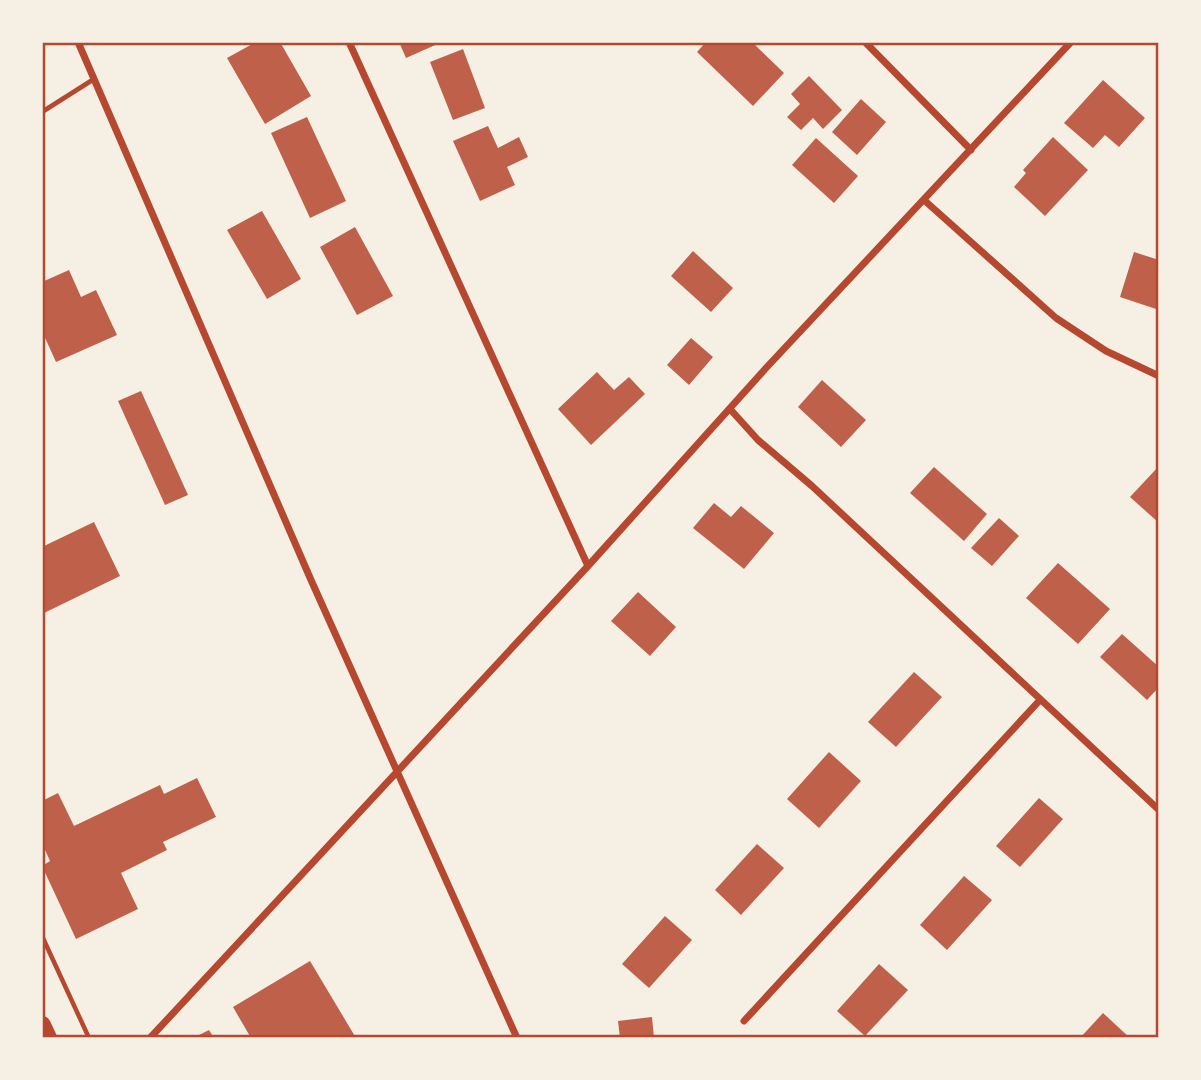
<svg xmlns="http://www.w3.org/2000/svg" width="1201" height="1080" font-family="Overpass,sans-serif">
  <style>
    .building { fill: #bf614a }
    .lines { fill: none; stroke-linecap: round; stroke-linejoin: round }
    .path { stroke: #b5482f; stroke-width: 4.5 }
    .service { stroke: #b5482f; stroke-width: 5 }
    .minor { stroke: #b5482f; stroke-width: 7 }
    .primary { stroke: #b5482f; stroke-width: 18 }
    .neatline { fill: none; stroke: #b5482f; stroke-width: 2.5 }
  </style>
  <rect width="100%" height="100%" fill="#f6efe4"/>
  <!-- building -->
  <path class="building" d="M256,42h24l31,54 -46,28 -38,-66z
    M399,42h43l-36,16z
    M706,42h46l32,31 -31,33 -56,-54z
    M463,49l22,59 -32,12 -23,-58z
    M809,76l33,34 -19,19 -10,-11 -12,12 -14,-13 13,-13 -9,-10z
    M1103,80l42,38 -26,29 -14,-12 -12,13 -29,-25z
    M861,99l25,23 -29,33 -25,-23z
    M307,117l39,84 -36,17 -39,-85z
    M488,126l10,22 21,-11 9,20 -21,10 8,18 -35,16 -27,-60z
    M1053,137l35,33 -43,46 -31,-29 12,-14 -3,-3z
    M816,138l42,38 -24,27 -42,-38z
    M262,211l39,68 -34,20 -40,-69z
    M355,227l38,69 -36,19 -37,-68z
    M693,251l40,37 -22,24 -40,-36z
    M1134,252l25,8v50l-39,-13z
    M69,270l12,27 15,-7 21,45 -61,27 -14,-31v-49z
    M691,338l22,19 -24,28 -22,-20z
    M597,372l17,18 15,-13 16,17 -54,51 -33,-36z
    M822,380l44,40 -25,27 -43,-40z
    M141,391l47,104 -23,10 -47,-104z
    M1159,466v57l-29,-26z
    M934,467l53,47 -23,27 -54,-48z
    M714,503l17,14 10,-11 33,27 -30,36 -51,-41z
    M999,518l20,18 -27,30 -21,-18z
    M94,522l26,54 -78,38v-67z
    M1058,563l52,46 -32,35 -52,-46z
    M638,592l38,35 -26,29 -39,-35z
    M1122,634l37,33v20l-12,13 -47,-43z
    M914,672l28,25 -46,50 -28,-25z
    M829,752l32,29 -42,47 -32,-29z
    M197,778l19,39 -53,25 4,8 -46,23 17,36 -62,30 -34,-73 8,-5 -8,-18v-42l16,-8 16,33 86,-41 4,9z
    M1039,798l24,21 -43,48 -24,-21z
    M757,844l27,24 -43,47 -26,-25z
    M964,876l28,24 -45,50 -27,-25z
    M665,916l27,24 -43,48 -27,-24z
    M310,961l46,77h-105l-18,-31z
    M879,964l29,26 -43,46 -28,-25z
    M1103,1013l27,25h-50z
    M652,1017l2,21h-34l-2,-17z
    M209,1030l5,8h-21z"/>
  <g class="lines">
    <!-- path -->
    <path class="path" d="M42,936l47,102"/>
    <!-- service -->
    <path class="service" d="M42,112l52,-33"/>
    <!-- minor -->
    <path class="minor" d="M78,42l233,538 206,458
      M349,42l239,524
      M865,42l106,108
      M924,200l132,118 50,33 53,25
      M730,409l28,31 54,46 347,324
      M744,1021l296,-321
      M150,1038l438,-472 178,-198 305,-326"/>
    <!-- primary -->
    <path class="primary" d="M42,1025l6,13"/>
  </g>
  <!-- border -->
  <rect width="1201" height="1080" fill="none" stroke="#f6efe4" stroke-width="88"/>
  <rect x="44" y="44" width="1113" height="992" class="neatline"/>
</svg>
